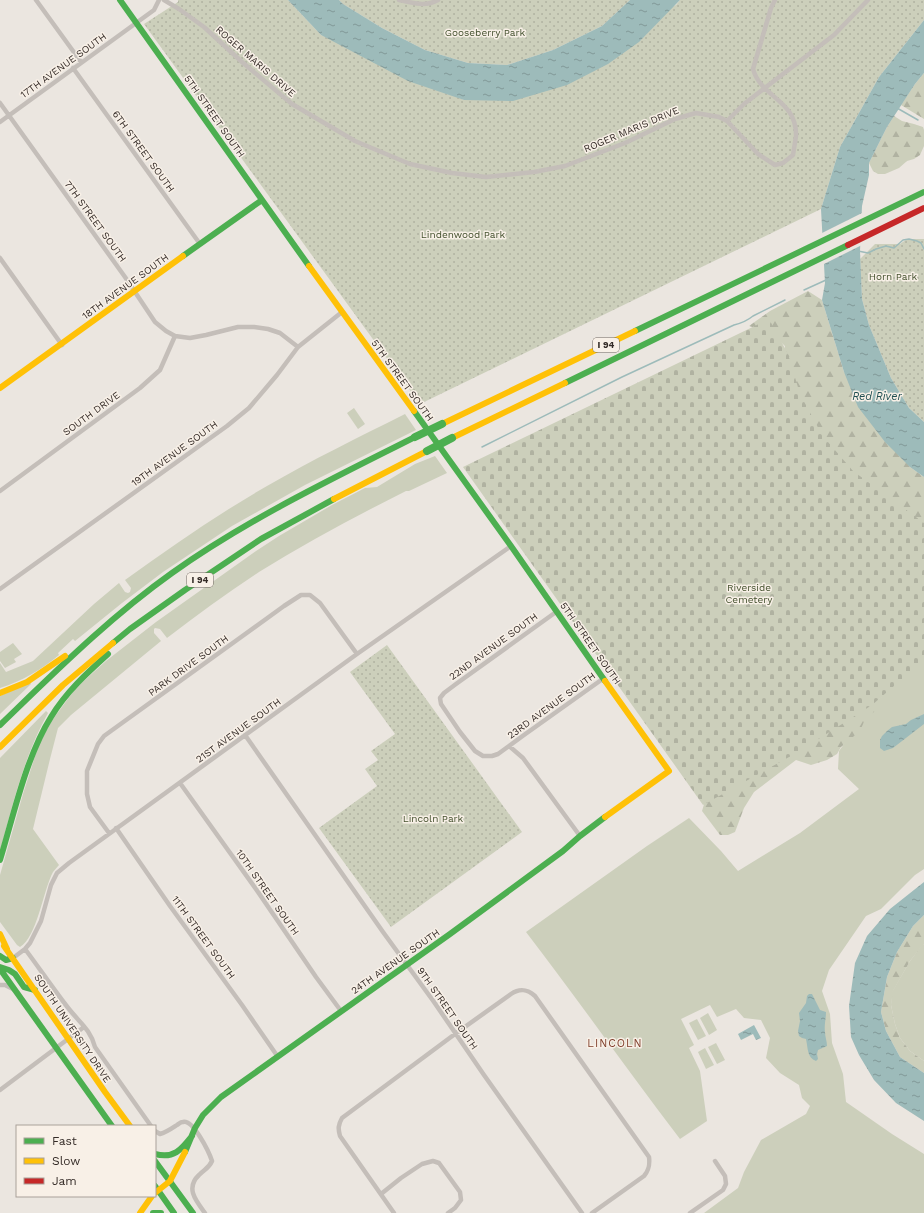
<svg xmlns="http://www.w3.org/2000/svg" width="924" height="1213" font-family="'Work Sans',sans-serif">
  <style>
    .green { fill: #cccfbb }
    .forest { fill: url(#forest-firs) }
    .cemetery { fill: url(#cemetery-stones) }
    .park { fill: url(#park-dots) }
    .water { fill: url(#water-ripples) }
    .pier { fill: #ebe6e0 }
    .lines { fill: none; stroke-linecap: round; stroke-linejoin: round }
    .stream { stroke: #9dbbba; stroke-width: 1.5 }
    .street { stroke: #c4beb9; stroke-width: 4.5 }
    .fast { stroke: #4caf50; stroke-width: 6 }
    .slow { stroke: #ffc107; stroke-width: 6 }
    .jam { stroke: #c62828; stroke-width: 6 }
    .fast-bridge { stroke: #4caf50; stroke-width: 8 }
    .labels { text-anchor: middle; stroke-width: 3; stroke-linejoin: round; paint-order: stroke }
    .shield { fill: #f8f0e7; stroke: #6f6661; stroke-width: 1 }
    .shield-label { font-size: 9px; font-weight: bold; fill: #342b27 }
    .park-label { font-size: 10px; fill: #43502d; stroke: #f8f0e7 }
    .street-label { font-size: 10px; fill: #342b27; stroke: #f8f0e7 }
    .water-label { font-size: 11px; font-style: italic; fill: #204f52; stroke: #f8f0e7 }
    .neighbourhood-label { font-size: 11px; letter-spacing: 1px; fill: #7d3b27; stroke: #f8f0e7 }
  </style>
  <defs>
    <pattern id="forest-firs" width="22" height="20" patternUnits="userSpaceOnUse"><rect width="22" height="20" fill="#cccfbb"/><path d="M5 1l3.5 6h-7zM16 11l3.5 6h-7z" fill="#b0b2a1"/></pattern>
    <pattern id="cemetery-stones" width="16" height="16" patternUnits="userSpaceOnUse"><rect width="16" height="16" fill="#cccfbb"/><path d="M2 7V4a2 2 0 0 1 4 0v3zM10 15v-3a2 2 0 0 1 4 0v3z" fill="#b0b2a1"/></pattern>
    <pattern id="park-dots" width="8" height="8" patternUnits="userSpaceOnUse"><rect width="8" height="8" fill="#cccfbb"/><path d="M2 2h.1M6 6h.1" fill="none" stroke="#b0b2a1" stroke-width="1.8" stroke-linecap="round"/></pattern>
    <pattern id="water-ripples" width="26" height="14" patternUnits="userSpaceOnUse"><rect width="26" height="14" fill="#9dbbba"/><path d="M2 4q2-2 4 0t4 0M15 11q2-2 4 0t4 0" fill="none" stroke="#819897"/></pattern>
  </defs>
  <rect width="100%" height="100%" fill="#ebe6e0"/>
  <!-- green -->
  <path class="green" d="M354,408l11,16 -7,5 -11,-16z
    M405,414l11,16 -111,55 -73,41 -69,46 -41,31 -47,38 -2,-2 -15,14 1,2c-18,15 -37,26 -59,33v-25l6,9 27,-11 61,-57 25,-21 6,9 3,1 2,-1 1,-4 -6,-8c46,-33 93,-66 142,-94 45,-26 92,-49 138,-72z
    M435,456l12,17 -38,18h-3c-50,25 -100,52 -147,81 -32,21 -62,43 -92,66l-7,-9 -5,-1 -1,1v4l7,8 -90,74 -13,13 -8,31 -17,70 26,36c-2,2 -4,5 -6,7 -10,19 -16,65 -33,75l-3,-2 -17,-23v-47l23,-81 16,-50 14,-25 23,-31 30,-27 50,-39 100,-71 23,-15 53,-31 33,-17 12,-1 38,-23z
    M13,643l9,11 -8,5 2,3 -11,6 -5,-7v-9z
    M924,664v205l-9,6 -34,34 -15,7 -37,54 -7,21 8,23 2,29 11,31 3,28 46,32 32,20v59h-220l34,-25 6,-16 17,-32 45,-26 4,-8 -8,-8 -3,-13 -19,-12 -14,-15 4,-20 -9,-18 -17,-2 -8,-9 -19,8 -7,-12 -29,14 13,26 -5,3 11,23 7,50 -27,18c-52,-68 -101,-138 -154,-207l121,-86 42,-28 32,33 17,20 62,-38 59,-44 -21,-20 1,-18 33,-46 37,-32z
    M30,682l1,2 -31,30v-18z
    M46,711l2,2c-24,43 -35,91 -48,138v-93z
    M924,944v117l-14,-10 -10,-13 -5,-14 -4,-19 1,-13 18,-31 12,-16z
    M708,1013l9,17 -8,5 -9,-17z
    M697,1019l9,17 -8,4 -9,-17z
    M716,1043l9,17 -8,4 -9,-17z
    M705,1048l9,17 -8,4 -8,-17z"/>
  <!-- forest -->
  <path class="forest" d="M924,73v46l-23,-14 14,-21z
    M894,116l8,5 12,3 9,3 1,3v16l-4,9 -6,4 -7,2 -8,7 -14,6h-7l-5,-3 -4,-8 18,-36z
    M808,291l14,9 22,72 66,95 14,10v53l-49,-5 -93,-150 3,-29 -12,-11 -11,-5 -13,-4 21,-15z
    M924,641v24l-17,11 -20,18 -8,5 -5,13 -8,5 -6,14 -19,16 -4,7 -10,6 -16,5 -15,-5 -42,32 -10,16 -9,24 -7,3h-8l-18,-24 3,-10z
    M924,915v29l-2,2 -12,15 -17,30 -2,14 4,19 5,14 10,13 14,10v12l-24,-16 -14,-26 -5,-19 6,-35 10,-25 16,-26z"/>
  <!-- cemetery -->
  <path class="cemetery" d="M769,319l19,35 12,40 22,41 31,36 71,52v141l-15,9 -37,32 -74,47 -95,53 -240,-338z"/>
  <!-- park -->
  <path class="park" d="M178,0h110l33,35 143,65 212,-95 4,-5h244v20l-45,57 -39,70 -19,62 -401,195 -276,-380 34,-22z
    M339,0h291l-28,26 -49,24 -46,15 -39,-2 -43,-13 -43,-22 -39,-24z
    M907,239h17v183l-15,-14 -18,-30 -22,-53 -7,-26 -2,-40 15,-15h25z
    M387,645l135,187 -131,95 -72,-99 58,-42 -12,-17 13,-9 -7,-9 24,-17 -45,-62z"/>
  <!-- water -->
  <path class="water" d="M288,0h51l4,4 39,24 43,22 43,13 39,2 46,-15 49,-24 28,-26h50l-41,42 -31,22 -41,21 -54,16 -49,-1 -56,-19 -87,-46z
    M924,20v53l-9,11 -28,43 -18,36v12l-7,31 -2,45 2,48 7,26 22,53 18,30 15,14v55l-14,-10 -25,-25 -27,-35 -14,-35 -22,-72 3,-17 -4,-74 19,-62 39,-70z
    M924,714v10l-31,24 -9,3 -4,-3v-8l2,-4 5,-5 5,-4 14,-3 5,-4z
    M924,882v33l-11,11 -16,26 -10,25 -6,35 5,19 14,26 24,16v48l-28,-18 -22,-23 -15,-25 -8,-18 -2,-31 6,-43 12,-27 23,-27z
    M809,994h3l8,16 6,2c0,7 -2,13 -1,20 0,5 2,9 2,14l-9,4 -1,4 1,5 -2,2c-9,-3 -8,-13 -10,-22l-4,-1 -3,-2 -1,-5 2,-10 -1,-8 7,-10 1,-7z
    M754,1025l7,13 -5,2 -3,-6 -12,6 -3,-6z"/>
  <!-- pier -->
  <path class="pier" d="M864,212l-2,33 -40,20 -2,-31z"/>
  <g class="lines">
    <!-- stream -->
    <path class="stream" d="M897,108l21,12
      M858,251l10,2 8,-4 10,-3 8,2 9,-8 6,-1 8,2 4,2 3,6
      M804,290l22,-10
      M482,447l140,-70 112,-52c8,-2 13,-4 19,-9l32,-16"/>
    <!-- street -->
    <path class="street" d="M36,0l45,62
      M164,0l15,9 25,18 38,35 50,42 63,37 55,23 42,9 34,4 48,-5 31,-6 26,-10 34,-13 50,-24 21,-6 23,4 8,4 31,33 17,11 8,-2 10,-8c1,-6 2,-13 3,-19 1,-36 -35,-38 -43,-67l18,-61 4,-8
      M399,0c13,3 27,7 39,0
      M73,68l127,176
      M0,103l125,174 30,45 11,9 9,5 15,2 16,-3 32,-8h16l14,2 12,4 18,14
      M727,121l17,-17 90,-69 34,-35
      M0,122l154,-112 5,-10
      M0,258l62,87
      M0,491l140,-103 20,-18 15,-34
      M0,589l227,-163 22,-18 28,-33 21,-28 44,-35
      M556,612l-100,72 -12,9 -4,5 1,6 19,28 15,19 8,5h9l6,-2 11,-8 14,12 57,78
      M245,735l138,197 51,70 50,73 98,138
      M509,746l15,-11 80,-57
      M180,783l78,109 58,85 25,34
      M116,828l54,78 72,99 36,52
      M109,833l-19,-26 -3,-13v-23l11,-27 6,-8 180,-130 17,-11h9l10,8 37,51
      M25,949c15,20 29,41 44,60 11,14 21,20 26,38l56,79
      M13,958l12,-9 5,-6 11,-22 10,-36 6,-12 12,-10 288,-209 154,-108
      M0,985h5l8,4
      M0,1090l84,-63
      M155,1131l5,3c7,-2 11,-5 17,-9 2,-1 3,-3 6,-3 10,-3 26,30 29,39 -3,7 -7,8 -13,14 -14,13 -3,26 6,38
      M381,1194l20,-16 21,-14 11,-3 6,2 21,29 1,8 -6,8 -7,5
      M394,1213l-54,-77c-2,-7 -2,-11 2,-18l113,-84 56,-40c9,-6 16,-5 24,2l114,161c1,8 0,13 -5,19l-52,37
      M690,1213l33,-23 3,-6 -1,-8 -10,-15"/>
    <!-- fast -->
    <path class="fast" d="M120,0l189,266
      M183,256l79,-56
      M635,331l289,-139
      M565,383l283,-138
      M414,411l97,135 94,135
      M113,643l17,-14 55,-39 76,-51 73,-40
      M0,725c55,-53 110,-108 172,-152 76,-54 160,-94 243,-136
      M0,860c14,-46 26,-103 51,-143 15,-25 36,-44 57,-63
      M0,956l6,4 7,-2
      M0,967l9,3 6,4 9,13 11,3
      M0,969l112,157
      M185,1152l10,-24 8,-13 18,-18 229,-163 113,-83 17,-15 25,-19
      M155,1154c19,5 26,-4 37,-18
      M155,1161l38,52
      M155,1186l19,27
      M153,1213h8"/>
    <!-- slow -->
    <path class="slow" d="M309,266l105,145
      M0,388l183,-132
      M442,424l193,-93
      M452,438l113,-55
      M334,499l93,-48
      M0,693l27,-11 38,-26
      M0,747l63,-62 50,-42
      M605,817l64,-46 -64,-90
      M0,934l7,15
      M4,946l101,146 25,34
      M155,1193l15,-12 15,-29
      M140,1213l12,-17"/>
    <!-- jam -->
    <path class="jam" d="M848,245l76,-37"/>
    <!-- fast-bridge -->
    <path class="fast-bridge" d="M415,437l27,-13
      M427,451l25,-13"/>
  </g>
  <g class="labels">
    <!-- shield labels -->
    <g class="shield">
      <rect x="593" y="338" width="26" height="14" rx="3"/>
      <rect x="187" y="573" width="26" height="14" rx="3"/>
    </g>
    <g class="shield-label">
      <text x="606" y="348">I 94</text>
      <text x="200" y="583">I 94</text>
    </g>
    <!-- park labels -->
    <g class="park-label">
      <text x="485" y="36">Gooseberry Park</text>
      <text x="463" y="238">Lindenwood Park</text>
      <text x="893" y="280">Horn Park</text>
      <text x="749" y="591">Riverside<tspan x="749" dy="12">Cemetery</tspan></text>
      <text x="433" y="822">Lincoln Park</text>
    </g>
    <!-- street labels -->
    <g class="street-label">
      <text transform="translate(256 61) rotate(41)" y="4">ROGER MARIS DRIVE</text>
      <text transform="translate(63 65) rotate(-36)" y="4">17TH AVENUE SOUTH</text>
      <text transform="translate(215 116) rotate(55)" y="4">5TH STREET SOUTH</text>
      <text transform="translate(631 129) rotate(-23)" y="4">ROGER MARIS DRIVE</text>
      <text transform="translate(144 151) rotate(54)" y="4">6TH STREET SOUTH</text>
      <text transform="translate(96 221) rotate(54)" y="4">7TH STREET SOUTH</text>
      <text transform="translate(125 286) rotate(-36)" y="4">18TH AVENUE SOUTH</text>
      <text transform="translate(403 380) rotate(54)" y="4">5TH STREET SOUTH</text>
      <text transform="translate(91 413) rotate(-36)" y="4">SOUTH DRIVE</text>
      <text transform="translate(174 453) rotate(-36)" y="4">19TH AVENUE SOUTH</text>
      <text transform="translate(591 643) rotate(55)" y="4">5TH STREET SOUTH</text>
      <text transform="translate(493 646) rotate(-36)" y="4">22ND AVENUE SOUTH</text>
      <text transform="translate(188 665) rotate(-36)" y="4">PARK DRIVE SOUTH</text>
      <text transform="translate(551 705) rotate(-36)" y="4">23RD AVENUE SOUTH</text>
      <text transform="translate(238 730) rotate(-36)" y="4">21ST AVENUE SOUTH</text>
      <text transform="translate(268 892) rotate(55)" y="4">10TH STREET SOUTH</text>
      <text transform="translate(204 937) rotate(54)" y="4">11TH STREET SOUTH</text>
      <text transform="translate(395 961) rotate(-35)" y="4">24TH AVENUE SOUTH</text>
      <text transform="translate(448 1008) rotate(55)" y="4">9TH STREET SOUTH</text>
      <text transform="translate(73 1028) rotate(56)" y="4">SOUTH UNIVERSITY DRIVE</text>
    </g>
    <!-- water labels -->
    <g class="water-label">
      <text x="877" y="400">Red River</text>
    </g>
    <!-- neighbourhood labels -->
    <g class="neighbourhood-label">
      <text x="615" y="1047">LINCOLN</text>
    </g>
  </g>
  <!-- legend -->
  <rect x="16" y="1125" width="140" height="72" fill="#f8f0e7" stroke="#aaa19a"/>
  <rect x="24" y="1138" width="20" height="6" fill="#4caf50" stroke="#aaa19a"/>
  <text x="52" y="1145" font-size="12" fill="#342b27">Fast</text>
  <rect x="24" y="1158" width="20" height="6" fill="#ffc107" stroke="#aaa19a"/>
  <text x="52" y="1165" font-size="12" fill="#342b27">Slow</text>
  <rect x="24" y="1178" width="20" height="6" fill="#c62828" stroke="#aaa19a"/>
  <text x="52" y="1185" font-size="12" fill="#342b27">Jam</text>
</svg>
